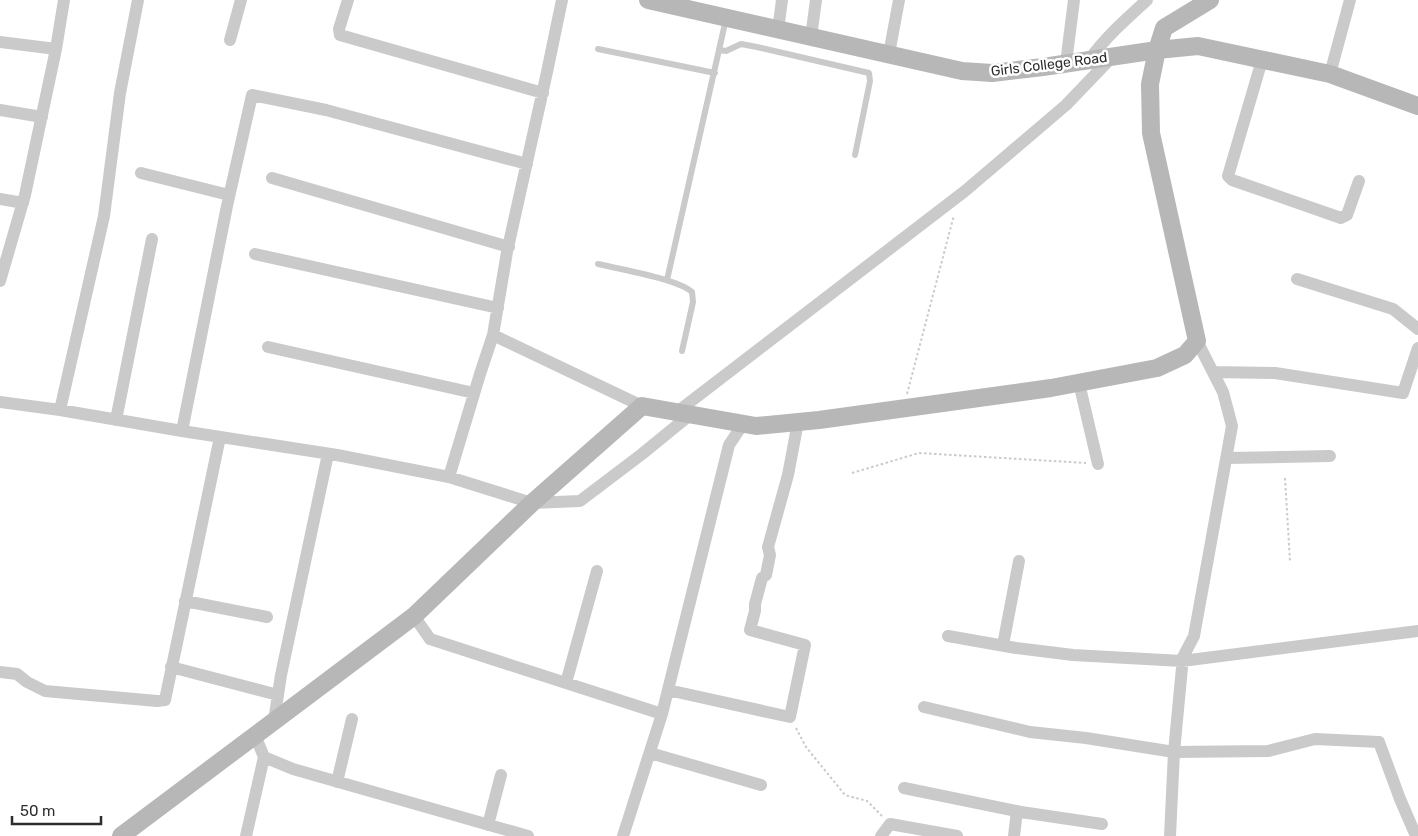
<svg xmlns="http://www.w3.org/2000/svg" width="1418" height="836" font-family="Rubik,sans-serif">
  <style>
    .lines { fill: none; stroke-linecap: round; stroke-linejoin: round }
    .path { stroke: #cacaca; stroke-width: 2; stroke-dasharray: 2.5 2.5; stroke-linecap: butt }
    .lane { stroke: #cacaca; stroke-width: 6 }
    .street { stroke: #cacaca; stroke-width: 12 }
    .secondary { stroke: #b7b7b7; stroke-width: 18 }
    .labels { text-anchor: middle; stroke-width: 5; stroke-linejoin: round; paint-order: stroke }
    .street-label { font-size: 14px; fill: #2d2d2d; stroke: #fff }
  </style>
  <rect width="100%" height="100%" fill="#fff"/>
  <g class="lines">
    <!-- path -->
    <path class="path" d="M907,394l47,-179
      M852,473l67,-20 167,10
      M1285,478l5,83
      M796,728l10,19 39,48 22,6 15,15"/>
    <!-- lane -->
    <path class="lane" d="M598,49l117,24
      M720,50l6,1 15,-7 16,3 112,26 1,8 -15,74
      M598,264c21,5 80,15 94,28l1,10 -11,49
      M667,280l59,-261"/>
    <!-- street -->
    <path class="street" d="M348,0l-9,29 1,6 203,58
      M778,30l4,-30
      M811,37l5,-37
      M230,40l11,-40
      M0,42l56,7
      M889,54l10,-54
      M1089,60c17,-23 37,-41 58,-60
      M1262,60l-34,116 4,4 109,38 6,-3 12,-34
      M1066,63l8,-63
      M1330,74l20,-74
      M0,110l42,7
      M141,173l88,22
      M272,178l237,69
      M0,199l23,4
      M255,254l243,54
      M1297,279l96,30 25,20
      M0,281l25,-86 31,-146 8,-49
      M493,335l149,71
      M268,347l206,46
      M1213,372l62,1 128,20 15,-45
      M1079,383l19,81
      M0,402l60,8 122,21 155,24 112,22 83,26 48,-2 62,-47 49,-40
      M60,410l44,-194 16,-123 18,-93
      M677,412l288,-221 101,-86 47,-49
      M116,420l36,-181
      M182,431l45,-225 25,-111 74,15 201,54
      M1227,458l103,-2
      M449,477l31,-103 13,-39 14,-83 40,-180 15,-72
      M185,601l82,16
      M414,616l16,23 232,75 67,-269 14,-21
      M948,636l68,12 57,7 109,6 236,-30
      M1003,645l16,-84
      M171,667l107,28
      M0,672l17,2 10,8 18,9 112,10 8,-1 55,-263
      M566,683l31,-112
      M668,690l122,27 15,-72 -55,-15 5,-19v-7l7,-26 4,-3 4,-20 -2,-8 20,-72 10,-53
      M924,707l106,25 56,6 88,14 94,-1 47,-12 64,3 21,57 16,37
      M274,721l7,-46 47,-221
      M255,735l9,22 29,12 235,67
      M650,753l111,32
      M337,782l15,-63
      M904,788l117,24 81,12
      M488,825l13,-50
      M246,836l18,-79
      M623,836l39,-122
      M881,836l9,-12 67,12
      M1014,836l3,-25
      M1170,836l4,-84 9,-95 11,-21 38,-210 -9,-34 -26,-51"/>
    <!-- secondary -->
    <path class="secondary" d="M648,0l314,71 30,2 51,-6 114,-17 41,-4 132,28 88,32
      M121,836l293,-220 118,-113 110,-97 114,20 63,-6 232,-32 106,-20 28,-13 12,-14 -46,-208 -1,-49 7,-34 7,-22 46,-28"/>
  </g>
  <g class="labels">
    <!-- street labels -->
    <g class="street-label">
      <text transform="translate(1049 64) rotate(-7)" y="5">Girls College Road</text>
    </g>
  </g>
  <!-- scale -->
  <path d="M12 816v8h89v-8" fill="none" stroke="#2d2d2d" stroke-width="2.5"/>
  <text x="20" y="816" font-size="15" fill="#2d2d2d" stroke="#ffffff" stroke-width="4" paint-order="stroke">50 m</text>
</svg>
